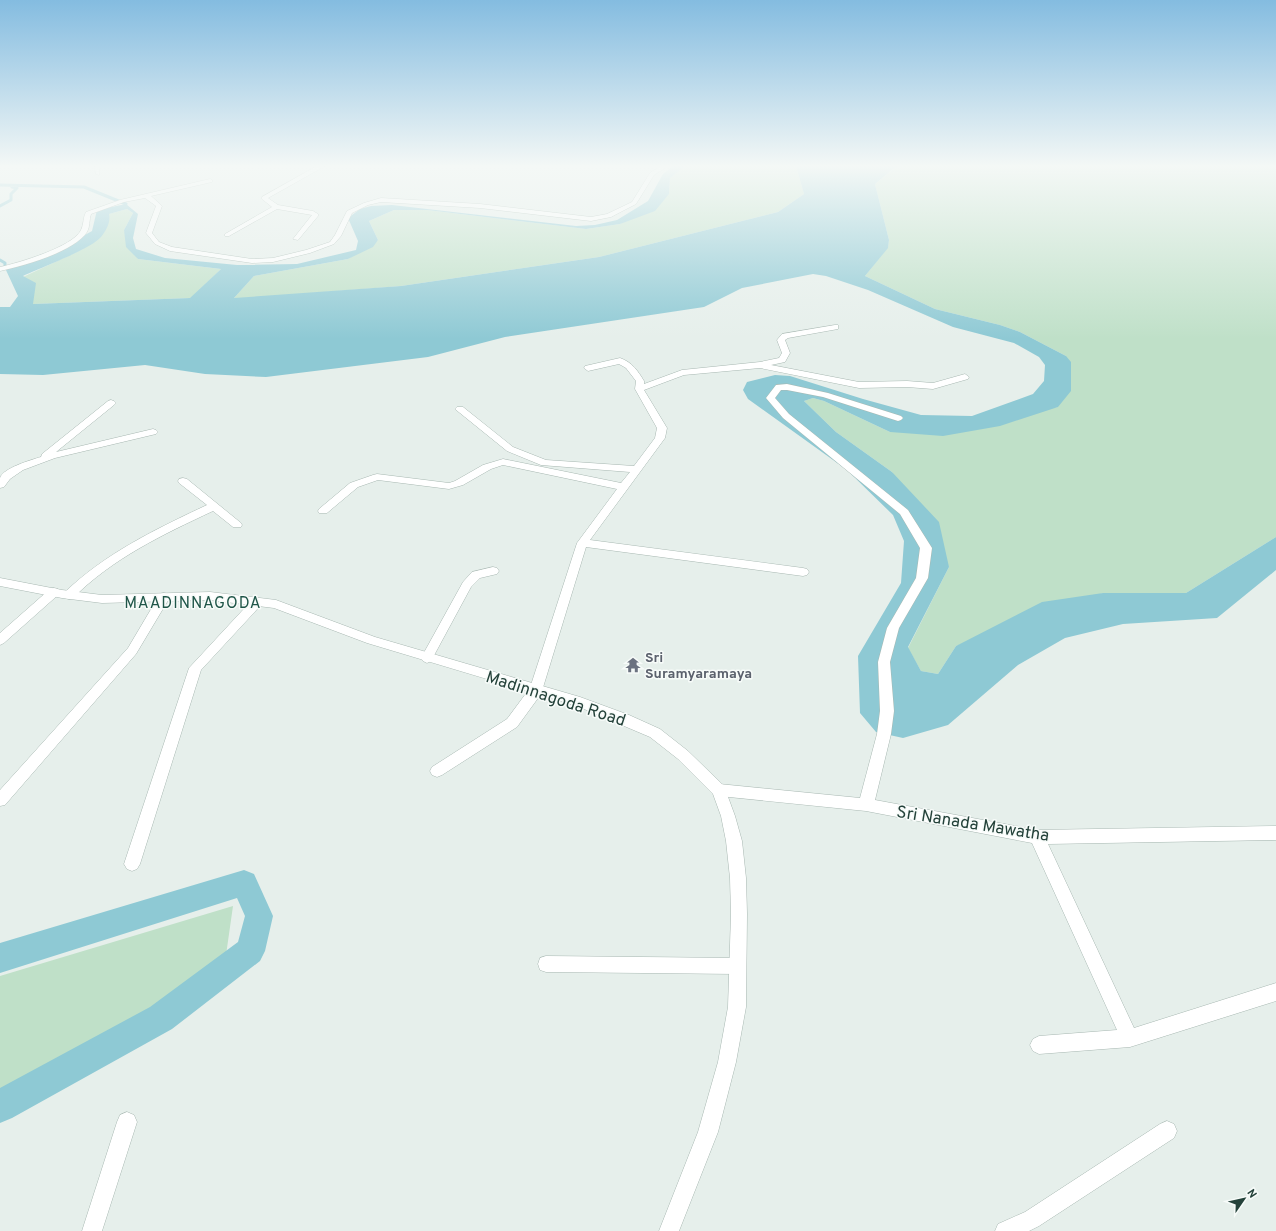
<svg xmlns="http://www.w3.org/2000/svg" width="1276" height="1231" font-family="Overpass,sans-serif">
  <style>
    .green { fill: #bfe0c8 }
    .water { fill: #8ec9d4; fill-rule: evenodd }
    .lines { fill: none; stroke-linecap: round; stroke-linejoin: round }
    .stream { stroke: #8ec9d4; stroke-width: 3 }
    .canal { fill: #8ec9d4; fill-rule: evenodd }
    .service-casing { stroke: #a8b8b2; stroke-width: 1 }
    .minor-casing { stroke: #a8b8b2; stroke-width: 1 }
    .tertiary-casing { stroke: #a8b8b2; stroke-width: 1 }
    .service { fill: #fff; fill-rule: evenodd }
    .minor { fill: #fff; fill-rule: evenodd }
    .tertiary { fill: #fff; fill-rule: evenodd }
    .labels { text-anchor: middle; stroke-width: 3; stroke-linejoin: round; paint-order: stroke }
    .worship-label { font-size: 14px; font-weight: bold; fill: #5b616d; stroke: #f7fbf9; text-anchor: start }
    .quarter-label { font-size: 16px; letter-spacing: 1px; fill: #1f5548; stroke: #f7fbf9 }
    .near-street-label { font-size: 17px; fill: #24423a; stroke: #f7fbf9 }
  </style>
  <rect width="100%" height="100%" fill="#e6efeb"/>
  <!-- green -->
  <path class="green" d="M685,166h111l8,28 -26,18 -179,45 -198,29 -168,13 21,-23 94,-17 30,-19 -9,-19 25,-11h33l159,19 34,-5 49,-30 1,-16z
    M902,166h374v371l-90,56h-83l-147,53 -18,28 -17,-3 -13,-23 41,-81 -57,-95 -56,-40 -32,-31 9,-3 11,3 66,31 168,-25 8,-51 -46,-24 -20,-7 -65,-16 -70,-33 23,-29 1,-7 -14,-56 19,-15z
    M127,209l6,4 -9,17 14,29 83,10 -30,29 -158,6 -10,-27 60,-28 26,-35z
    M233,906l-9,63 -224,125v-118z"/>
  <!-- water -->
  <path class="water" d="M673,166h12l-15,12 -1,16 -14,17 -35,13 -34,5 -159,-19h-33l-25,11 9,19 -5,7 -25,12 -94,17 -20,22 167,-12 198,-29 179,-45 26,-18 -8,-28h106l-9,3 -18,15 14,56 -1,8 -23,28 70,33 65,16 20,7 46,24 5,6v29l-13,16 -58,19 -57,10 -53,-4 -66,-31 -11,-3 -9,3 32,31 56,40 47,50 10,45 -41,80 13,24 17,3 18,-28 86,-44 61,-9h83l90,-56v33l-59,48 -94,6 -58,14 -47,27 -70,60 -45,13 -27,-6 -16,-19 -2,-57 43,-73 3,-42 -11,-26 -46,-45 -99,-71 -5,-9 4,-8 28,-7 15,1 73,23 58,16 51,1 61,-22 11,-13 1,-16 -6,-8 -25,-14 -61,-16 -85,-37 -42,-14 -13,-2 -71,14 -38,19 -199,30 -77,20 -162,20 -61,-3 -60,-9 -102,10 -43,-1v-67h10l8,-11 -13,-28 64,-24 23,-13 5,-21 29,-6 12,10 -5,24 3,11 29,9 72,7 60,-1 59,-14 2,-9 -10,-23 12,-9 11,-3 21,-1 184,21 19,-1 22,-5 31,-19 15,-27zM127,209l6,4 -9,17 2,17 12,12 83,10 -31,29 -157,6 3,-21 -13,-7c17,-8 68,-27 78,-39 5,-6 10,-15 8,-23z"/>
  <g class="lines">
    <!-- stream -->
    <path class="stream" d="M0,185l84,2 42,17
      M0,206l11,-6v-6l6,-6 -5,-1
      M0,260l5,3v5"/>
    <!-- canal -->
    <path class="canal" d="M244,870l10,4 19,42 -8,35 -5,10 -88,68 -160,89 -12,5v-35l150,-81 88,-65 7,-26 -8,-18 -237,75v-30z"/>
    <!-- service casing -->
    <g class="service-casing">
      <path id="service" d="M95,166h4v9l-3,-1z"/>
    </g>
    <!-- minor casing -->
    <g class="minor-casing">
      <path id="minor" d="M317,166h8l-57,32 10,7 35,6 5,3v2l-20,24 -5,-1 19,-24 -35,-6 -48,27h-4v-2l47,-27 -10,-8v-2z
        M661,166h7l-14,9 -18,29 -25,13 -20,4 -111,-13 -99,-6 -13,3 -16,8 -11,23 -7,8 -24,9 -37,9 -21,1 -82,-12 -15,-7 -9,-11 10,-27 -11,-8 -21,4 -33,12c-2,6 -1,13 -4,18 -13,20 -64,34 -87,39v-4c18,-4 73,-20 81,-37 3,-6 2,-13 5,-18l34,-12 90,-21 2,1v2l-61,14 11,10 -10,27 7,9 13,5 80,12 21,-1 33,-8 24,-8 5,-7 12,-24 17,-8 17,-5 99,6 111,13 16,-3 25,-12 18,-29z
        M835,325h3v4l-50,9 -3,2 5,13 -5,9 -14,3 88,17 48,-1 26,2 32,-9 4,3 -1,2 -35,10 -26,-2 -48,1 -99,-20 -76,7 -40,15 23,38 -2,10 -75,102 213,28 4,1 2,3 -2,3 -4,1 -217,-29 -45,147 -24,33 -75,48 -5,2 -5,-2 -2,-4 2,-4 75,-48 23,-31 47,-145 40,-54 -114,-24 -12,4 -28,16 -14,4 -71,-9 -20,7 -31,26h-8l-1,-2 1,-2 31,-26 23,-8 4,-1 72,9 6,-2 28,-16 20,-6 118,24 9,-11 -89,-7 -34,-14 -52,-42 2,-2h6l50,40 33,13 88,6 21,-28 2,-10 -22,-39 1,-8 -10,-13 -7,-4 -31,7 -4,-3 1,-2 35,-8c12,4 18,13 24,23v3l38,-14 78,-8 19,-4 3,-5 -5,-13 5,-6z
        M787,384l41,9 73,23 2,2 -2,2 -3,1 -75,-24 -36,-7h-6l-6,8 14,16 119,96 24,38 -4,30 -29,50 -9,34 4,49 -3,23 -16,66 162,30 239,-4v14l-228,4 86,184 142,-45v18l-146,46 -91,7 -6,-3 -3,-6 3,-6 6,-3 78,-6 -85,-187 -166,-32 -147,-15 -5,-2 -2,-4 2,-4 5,-2 141,14 17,-64 3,-23 -2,-49 9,-34 29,-50 4,-30 -20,-34 -117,-96 -17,-20 10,-13z
        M111,400l3,1 2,2 -2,2 -58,47 97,-23 3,1 2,2 -2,2 -101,24 -32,12 -13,9 -6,8 -4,1c0,-3 0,-7 0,-10 3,-10 31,-18 41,-21l1,-3 66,-53z
        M183,478l4,1 54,44 1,2 -1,2h-8l-20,-16c-51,24 -100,47 -140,87l-4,1 -4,-1 -2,-3 2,-3c41,-39 91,-63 142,-87l-28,-22 -1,-2 1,-2z
        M493,567l4,1 2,3 -2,3 -17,4 -9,9 -40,74 -4,2 -4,-2 -2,-3 42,-76 9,-10z
        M54,588l4,1 2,3 -2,3 -54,48 -4,2v-12l50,-44z
        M164,593l4,1 2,3 -34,57 -131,151 -5,1v-16l128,-142 32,-54z
        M257,598l4,1 2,3 -2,3 -60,65 -61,194 -3,5 -5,2 -5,-2 -3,-5 65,-196 64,-69z
        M546,956l192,2 6,2 2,6 -2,6 -6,2 -192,-2 -6,-2 -2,-6 2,-6z
        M127,1112l7,3 3,7 -35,109h-20l35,-109 3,-7z
        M1167,1121l7,3 3,7 -3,7 -135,88 -10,5h-34l3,-7 27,-12 135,-88z"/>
    </g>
    <!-- tertiary casing -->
    <g class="tertiary-casing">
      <path id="tertiary" d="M0,578l62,12 40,5 108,-3 66,8 99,37 205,60 49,18 31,14 28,22 36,35 11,30 7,25 4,37 1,36 -1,93 -10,55 -18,70 -39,99h-20l39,-99 20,-70 10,-55 3,-93 -1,-36 -4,-37 -5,-25 -8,-22 -35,-35 -28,-22 -73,-31 -210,-63 -93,-35 -64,-8 -108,3 -40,-5 -62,-12z"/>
    </g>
    <!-- service -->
    <use href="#service" class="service"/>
    <!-- minor -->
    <use href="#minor" class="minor"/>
    <!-- tertiary -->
    <use href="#tertiary" class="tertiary"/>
  </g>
  <!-- sky -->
  <linearGradient id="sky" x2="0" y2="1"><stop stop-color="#84bce0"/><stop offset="0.49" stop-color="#f4f8f6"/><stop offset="1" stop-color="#f4f8f6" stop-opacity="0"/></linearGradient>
  <rect width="1276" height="339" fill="url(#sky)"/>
  <!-- icons -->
  <defs>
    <g id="temple-bare" transform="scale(1.2)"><path d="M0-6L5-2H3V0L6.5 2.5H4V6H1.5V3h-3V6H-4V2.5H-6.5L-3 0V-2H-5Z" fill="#6b7280" stroke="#f7fbf9" stroke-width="2.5" paint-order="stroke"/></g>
  </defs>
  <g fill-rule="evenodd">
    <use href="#temple-bare" x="633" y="665"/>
  </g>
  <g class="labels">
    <!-- worship labels -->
    <g class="worship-label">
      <text x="645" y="662">Sri<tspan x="645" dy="16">Suramyaramaya</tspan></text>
    </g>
    <!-- quarter labels -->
    <g class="quarter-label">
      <text x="193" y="608">MAADINNAGODA</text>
    </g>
    <!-- near-street labels -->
    <g class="near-street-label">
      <text transform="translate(556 698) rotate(18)" y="6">Madinnagoda Road</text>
      <text transform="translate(973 823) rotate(9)" y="6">Sri Nanada Mawatha</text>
    </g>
  </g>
  <!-- north arrow -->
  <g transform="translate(1244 1199) rotate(56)" stroke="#f7fbf9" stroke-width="3" paint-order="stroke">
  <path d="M0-3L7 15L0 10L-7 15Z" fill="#24423a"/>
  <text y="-6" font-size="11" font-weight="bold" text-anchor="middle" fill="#24423a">N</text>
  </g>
</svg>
